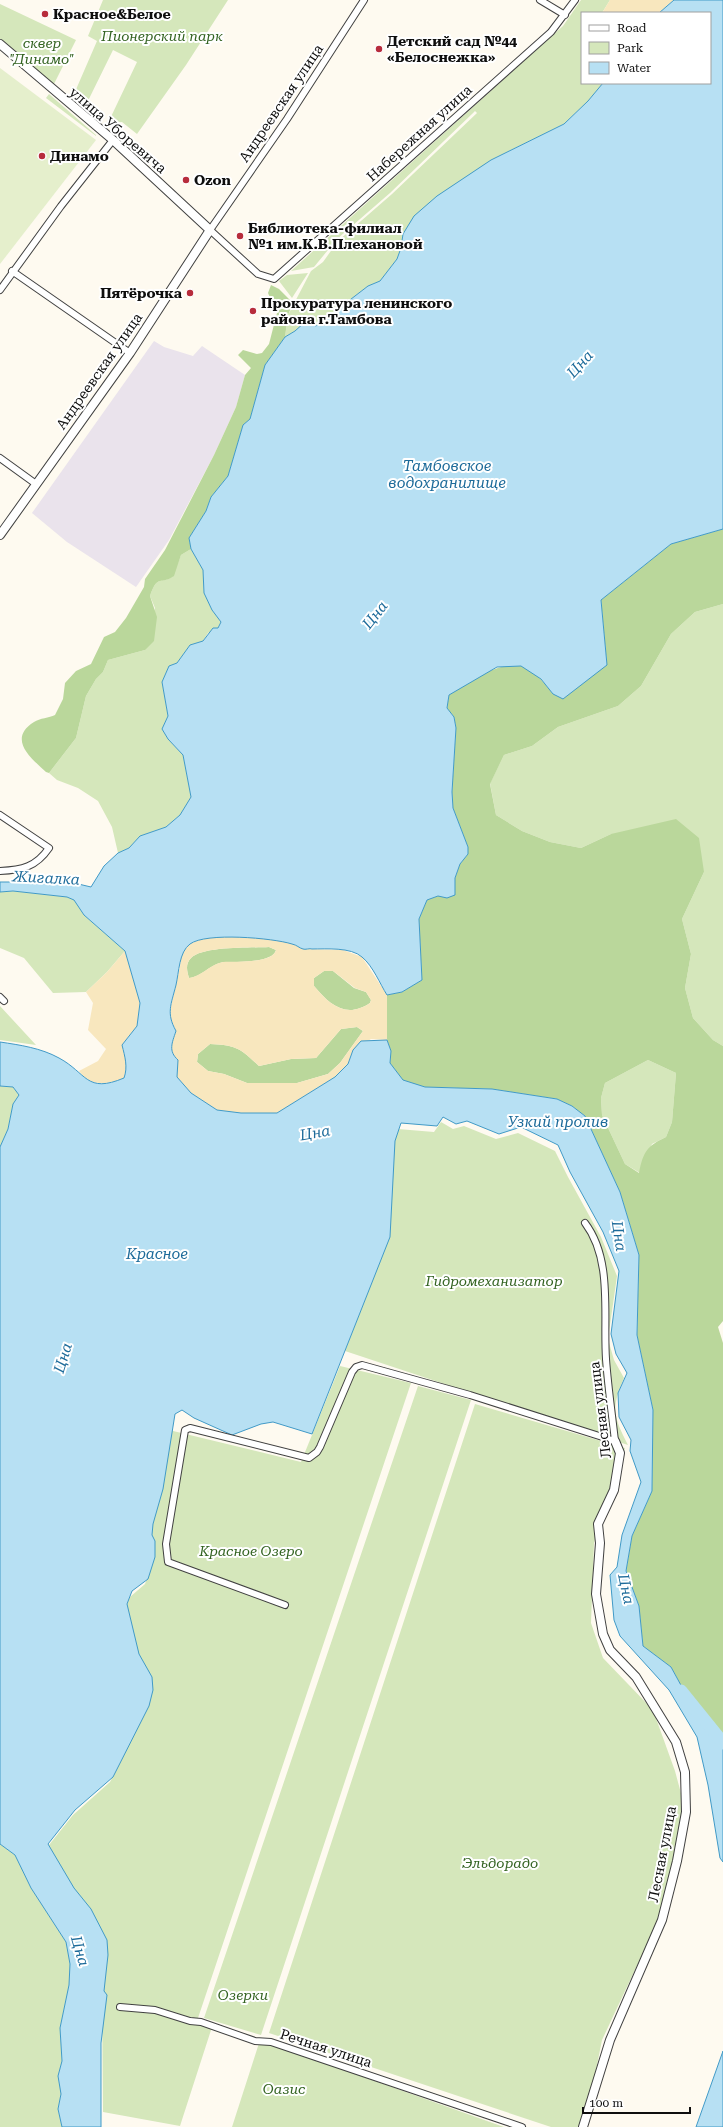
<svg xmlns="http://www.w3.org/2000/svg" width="723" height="2127" font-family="'Roboto Serif',serif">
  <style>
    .industrial { fill: #eae3ec }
    .green { fill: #d5e7bb }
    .forest { fill: #bad79b; fill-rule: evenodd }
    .sand { fill: #f8e7be; fill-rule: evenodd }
    .pitch { fill: #e5efcc }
    .water { fill: #b7e0f3; stroke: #419ac7 }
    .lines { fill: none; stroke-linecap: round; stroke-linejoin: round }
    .river { stroke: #b7e0f3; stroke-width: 13 }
    .minor-casing { stroke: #414141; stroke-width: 8 }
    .tertiary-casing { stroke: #414141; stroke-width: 10 }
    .minor { stroke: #fff; stroke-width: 6 }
    .tertiary { stroke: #fff; stroke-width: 8 }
    .poi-dot { fill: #b72c3c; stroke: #fff; stroke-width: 1.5 }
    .labels { text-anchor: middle; stroke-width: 4; stroke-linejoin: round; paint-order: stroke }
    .poi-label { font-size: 14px; font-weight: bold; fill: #0e0e0e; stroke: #fff; text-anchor: start }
    .park-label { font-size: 14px; font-style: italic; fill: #336321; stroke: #fff }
    .street-label { font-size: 14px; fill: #0e0e0e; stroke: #fff }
    .water-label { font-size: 15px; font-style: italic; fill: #1d6b9a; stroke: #fff }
  </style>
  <rect width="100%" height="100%" fill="#fefaf0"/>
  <!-- industrial -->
  <path class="industrial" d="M154,341l10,6 29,9 9,-10 43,29 -9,32 -22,48 -45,85 -33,47 -69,-45 -35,-29z"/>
  <!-- green -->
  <path class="green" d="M103,0h125l-42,65 -49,69 -15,-12 -14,1 29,-61 -24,-12 -30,61 -12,-10 26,-60 -9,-5z
    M581,0h29l-8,13h-20v70h21l-15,18 -24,23 -73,36 -88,74 -2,14 -4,11 -17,22 -12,5 -52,40 -11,-4 -10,9 -10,6 3,-22 23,-44 12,-9 15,-21 54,-47 85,-81 -2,-2 -3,3 -82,79 -53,46 -23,28 -23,4 272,-245z
    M0,4l76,36 -25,50 -51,-42z
    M49,94l47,41v1l-50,-38z
    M308,273l-16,25 -13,-17 8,-6z
    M191,549l12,21 1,23 8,17 9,12 -3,6 -10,5 -5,8 -13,4 -13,18 -8,3 -7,16 6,34 -6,13 6,10 15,16 8,42 -11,18 -14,12 -26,9 -11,12 -11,5 -6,-26 -14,-26 -20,-13 -21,-8 -8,-7 27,-35 10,-42 10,-17 7,-7 5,-12 37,-10 10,-42 -5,-12c8,-23 10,-10 23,-20l8,-21z
    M723,604v442l-10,-6 -20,-22 -8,-30 6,-34 -9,-35 22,-47 -93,-38 -30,14 -31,-6 -28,-11 -26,-16 -6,-32 14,-28 28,-9 26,-19 60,-21 23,-20 30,-52 24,-22z
    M13,891l54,6 7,3 10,15 41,36 -18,21 -21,20 -33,1 -29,-35 -24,-10v-56z
    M0,1006l36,39 -36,-5z
    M648,1060l28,13 -4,49 -6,15 -14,7 -12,29 -15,-9 -23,-49 -1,-17 4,-15z
    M0,1086l13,1 6,8 -6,9 -5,25 -8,18z
    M441,1122l12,7 11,-3 32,13 22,-6 37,18 13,26 33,60 16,39 -9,63 6,21 10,18c-13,30 -11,38 4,67l-283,-94 23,-60 25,-145 5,-17 36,3z
    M340,1366l71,17 -214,638 15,6 -32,99 -77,-14 -1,-116 -57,-146 28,-35 37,-33 36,-71 4,-16 -25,-86 5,-12 15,-13 8,-22 -3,-22 19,-110 132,32z
    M418,1386l53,14 -210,635 -57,-17z
    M475,1404l150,44 -31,95 -3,80 12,35 50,52 22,61 11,41 -29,111 -55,117 -10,50 -12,37h-29l-282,-94z
    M0,1844l15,11 16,33 35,54 4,22 -1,21 -9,43 2,33 -4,15 3,18 -3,15 4,18h-62z
    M260,2040l244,87h-272z"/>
  <!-- forest -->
  <path class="forest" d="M271,285l8,4 14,14 -5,12 -3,22 -20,28 -15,54 -7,6 -15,51 -17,21 -5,14 -17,27 2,11 -10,6 -7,21c-14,10 -16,-3 -24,20l7,21 -3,24 -9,9 -37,10 -5,12 -7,7 -10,17 -10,42 -27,35 -3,-1c-15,-14 -39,-33 -12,-50 6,-4 15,-4 21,-7l8,-16 2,-16 11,-12 15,-7 13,-27 11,-5 11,-14 18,-31 1,-8 20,-29 49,-95 22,-48 9,-32 6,-7 -13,-13 5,-5 14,4 5,-1 7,-9 8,-31 -9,-20z
    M723,529v75l-28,8 -24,22 -30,52 -23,20 -60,21 -26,19 -28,9 -14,29 6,31 26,16 28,11 31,6 30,-14 65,-15 23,19 5,34 -22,47 9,35 -6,34 8,30 20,22 10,6v275l-5,6 5,16v404l-17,-16 -35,-64 -28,-21 -4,-40 -13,-35 6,-35 20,-45 1,-81 -16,-75 2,-80 -19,-63 -35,-76 -13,-10 -15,-7 -65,-10 -67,-2 -22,-6 -13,-18 1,-12 -4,-11v-45l15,-3 20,-12 -3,-61 8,-19 11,-4 17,-2v-16l5,-14 8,-10v-7l-15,-39 -1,-16 4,-64 -2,-11 -7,-9 2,-13c17,-13 50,-34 72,-29 14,4 24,18 32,28l54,-29 -6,-65 70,-56zM648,1060l28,13 -4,49 -6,15c-19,9 -23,15 -27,36l-14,-9 -23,-49 -1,-17 4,-15z
    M269,947l7,3c-3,13 -39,12 -51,12 -14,1 -23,15 -36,16 -2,-7 -4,-14 2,-20 12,-12 61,-10 78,-11z
    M324,971h9l21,17 12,4 5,8 -1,3c-24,16 -40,2 -56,-17v-8z
    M357,1027l6,4 -23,32 -12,11 -31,9h-50l-23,-9 -16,-3 -11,-9 1,-8 12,-10c26,1 30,4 49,22l32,-7 25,-1 25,-29z"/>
  <!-- sand -->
  <path class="sand" d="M610,0h64l-15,13h-57z
    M224,936c19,2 65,0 79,13l40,1 19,7 25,38v45l-16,-1 -18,11 -5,14 -13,13 -58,36h-36l-24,-3 -26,-17 -14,-16 1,-17c-10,-9 -6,-17 -2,-29l-7,-16 11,-48 1,-13 10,-11 11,-4zM269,947l7,3c-3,14 -41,11 -53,12 -13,2 -22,15 -34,16 -2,-7 -4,-14 2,-20 12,-12 61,-10 78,-11zM324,971h9l22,17 11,4 5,8 -1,3c-24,16 -40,2 -56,-17v-8zM357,1027l6,4 -23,32 -12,11 -31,9h-50l-23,-9 -16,-3 -11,-9 1,-8 12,-10c26,1 30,4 49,22l32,-7 25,-1 25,-29z
    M125,951l15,52 -3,23 -15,19 5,20 -3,13c-16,7 -34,9 -45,-7l19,-10 8,-12 -18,-19 5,-27 -7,-11 21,-20z"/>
  <!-- pitch -->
  <path class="pitch" d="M0,68l96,72 -96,124z"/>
  <!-- water -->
  <path class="water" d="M674,0h49v529l-52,15 -70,56 6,65 -44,34 -10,-5 -12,-15 -20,-13 -24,1 -48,28 -2,13 7,9 2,11 -4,64 1,16 15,39v7l-8,10 -5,14v17l-8,3 -9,-2 -11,4 -8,19 3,61 -20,12 -15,3c-7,-11 -14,-29 -25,-38 -11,-10 -36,-8 -50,-8 -2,-1 -7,1 -9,0 -4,-1 -6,-4 -11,-5 -19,-6 -86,-12 -102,0 -11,8 -11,28 -14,41 -5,20 -10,28 0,46 -4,12 -8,20 2,29l-1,17 14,16 26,17 24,3h36l58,-36 13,-13 5,-14 8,-9 26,-1 4,11 -1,12 13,17 22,7 67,2 65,10 15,7 13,10 35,76 19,63 -2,80 16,75 -1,81 -20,45 -6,35 13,35 4,40 28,21 35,64 17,16v115l-3,-4 -12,-73 -11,-48 -28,-47 -49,-54 -6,-16 -4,-45 7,-8 5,-32 19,-53 -11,-31 1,-11 -12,-23 -1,-24 9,-20 -11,-19 -5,-20 8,-63 -16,-39 -33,-60 -12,-27 -37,-18 -22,7 -32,-13 -11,3 -13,-7 -6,9 -36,-3 -6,18 -5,96 -78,197 -39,-12 -12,2 -29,11 -38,-17 -12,-8 -7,4 -12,75 -10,35 -1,11 3,6v16l-7,22 -16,12 -5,13 12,50 13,23 1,13 -4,16 -36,71 -38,33 -27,34 26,44 17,21 16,31 1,15 -4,36 3,4 -6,48v84h-39l-4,-18 3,-15 -3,-18 4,-15 -2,-33 9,-43 1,-21 -4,-22 -35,-54 -16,-33 -15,-11v-697l8,-18 5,-25 6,-9 -6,-8 -13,-1v-44c20,3 41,6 59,16 28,15 27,36 65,20 4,-11 1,-21 -2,-33l15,-19 3,-23 -15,-52 -41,-36 -10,-15 -7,-3 -54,-6 -13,1v-10h70l21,5 13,-21 14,-13 11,-5 11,-12 26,-9 14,-12 11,-18 -8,-42 -15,-16 -6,-10 6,-13 -6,-34 7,-16 8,-3 13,-18 13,-4 10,-13h5l3,-6 -9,-12 -8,-17 -1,-23 -12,-21 -2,-11 17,-27 5,-14 17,-21 15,-51 7,-6 15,-54 20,-28 10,-6 10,-9 11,4 52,-40 12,-5 17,-22 4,-11 2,-14 11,-18 23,-20 54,-36 73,-36 24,-23 15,-18h107v-70h-51z
    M723,2051v76h-27z"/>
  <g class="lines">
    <!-- river -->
    <path class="river" d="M681,1691l42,52"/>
    <!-- minor casing -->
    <g class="minor-casing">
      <path id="minor" d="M364,0l-77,119 -77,111 48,44 16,5 277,-247 24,-32
        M540,0l25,15
        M12,271l118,82
        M0,290l61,-84 52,-66
        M0,458l36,26
        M0,815l49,33c-13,19 -27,22 -49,23
        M0,997l4,4
        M285,1605l-117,-43 -2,-18 19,-114 5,-2 119,30 8,-6 3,-5 32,-75 4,-5 6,-2 108,30 145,46c-3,-27 -7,-54 -9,-82 -3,-44 7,-99 -21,-136
        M120,2007l35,3 35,11 11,1 54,19 16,1 251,85"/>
    </g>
    <!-- tertiary casing -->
    <g class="tertiary-casing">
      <path id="tertiary" d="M0,44l113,96 97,90 -80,123 -130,182
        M583,2127l27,-87 52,-120 15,-59 9,-49 -1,-40 -9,-30 -40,-65 -26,-27 -7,-16 -7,-40 4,-51 -2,-19 16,-34 6,-37 -5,-12"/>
    </g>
    <!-- minor -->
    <use href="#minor" class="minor"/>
    <!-- tertiary -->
    <use href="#tertiary" class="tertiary"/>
  </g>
  <!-- markers -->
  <g class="poi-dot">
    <circle cx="45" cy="14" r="4"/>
    <circle cx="379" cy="49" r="4"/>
    <circle cx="42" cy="156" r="4"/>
    <circle cx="186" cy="180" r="4"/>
    <circle cx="240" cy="236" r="4"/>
    <circle cx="190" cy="293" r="4"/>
    <circle cx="253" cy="311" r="4"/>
  </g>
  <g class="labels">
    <!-- poi labels -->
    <g class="poi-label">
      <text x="53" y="19">Красное&amp;Белое</text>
      <text x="387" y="46">Детский сад №44<tspan x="387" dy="16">«Белоснежка»</tspan></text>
      <text x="50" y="161">Динамо</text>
      <text x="194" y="185">Ozon</text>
      <text x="248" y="233">Библиотека-филиал<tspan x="248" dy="16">№1 им.К.В.Плехановой</tspan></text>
      <text x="182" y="298" text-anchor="end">Пятёрочка</text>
      <text x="261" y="308">Прокуратура ленинского<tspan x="261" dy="16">района г.Тамбова</tspan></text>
    </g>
    <!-- park labels -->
    <g class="park-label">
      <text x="162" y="41">Пионерский парк</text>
      <text x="42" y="48">сквер<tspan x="42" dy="16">"Динамо"</tspan></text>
      <text x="494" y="1286">Гидромеханизатор</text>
      <text x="251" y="1556">Красное Озеро</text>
      <text x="500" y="1868">Эльдорадо</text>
      <text x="243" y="2000">Озерки</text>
      <text x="284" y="2094">Оазис</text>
    </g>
    <!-- street labels -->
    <g class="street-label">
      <text transform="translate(281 103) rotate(-56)" y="5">Андреевская улица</text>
      <text transform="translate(118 130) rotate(41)" y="5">улица Уборевича</text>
      <text transform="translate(419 133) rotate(-42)" y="5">Набережная улица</text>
      <text transform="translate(99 371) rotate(-55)" y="5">Андреевская улица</text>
      <text transform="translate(600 1410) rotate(-97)" y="5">Лесная улица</text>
      <text transform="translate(662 1854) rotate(-79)" y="5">Лесная улица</text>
      <text transform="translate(326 2048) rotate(18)" y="5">Речная улица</text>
    </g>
    <!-- water labels -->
    <g class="water-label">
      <text transform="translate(580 364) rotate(-48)" y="5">Цна</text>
      <text x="447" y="471">Тамбовское<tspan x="447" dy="17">водохранилище</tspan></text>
      <text transform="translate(375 615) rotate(-52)" y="5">Цна</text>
      <text transform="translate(46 878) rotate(3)" y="5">Жигалка</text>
      <text x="558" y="1127">Узкий пролив</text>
      <text transform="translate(315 1133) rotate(-10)" y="5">Цна</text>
      <text transform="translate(619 1236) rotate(81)" y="5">Цна</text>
      <text x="157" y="1259">Красное</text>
      <text transform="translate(63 1358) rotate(-73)" y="5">Цна</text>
      <text transform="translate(626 1589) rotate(78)" y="5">Цна</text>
      <text transform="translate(80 1951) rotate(73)" y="5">Цна</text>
    </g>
  </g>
  <!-- legend -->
  <rect x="581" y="12" width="130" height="72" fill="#ffffff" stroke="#9f9f9f"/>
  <rect x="589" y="25" width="20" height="6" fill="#ffffff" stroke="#9f9f9f"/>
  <text x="617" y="32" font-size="12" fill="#0e0e0e">Road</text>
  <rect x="589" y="42" width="20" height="12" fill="#d5e7bb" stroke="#9f9f9f"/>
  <text x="617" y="52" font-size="12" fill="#0e0e0e">Park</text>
  <rect x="589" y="62" width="20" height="12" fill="#b7e0f3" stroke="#9f9f9f"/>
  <text x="617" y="72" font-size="12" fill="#0e0e0e">Water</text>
  <!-- scale -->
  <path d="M583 2107v6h107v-6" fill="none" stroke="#0e0e0e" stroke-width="2"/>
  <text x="589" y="2107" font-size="12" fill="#0e0e0e" stroke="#ffffff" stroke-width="3" paint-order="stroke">100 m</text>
</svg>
